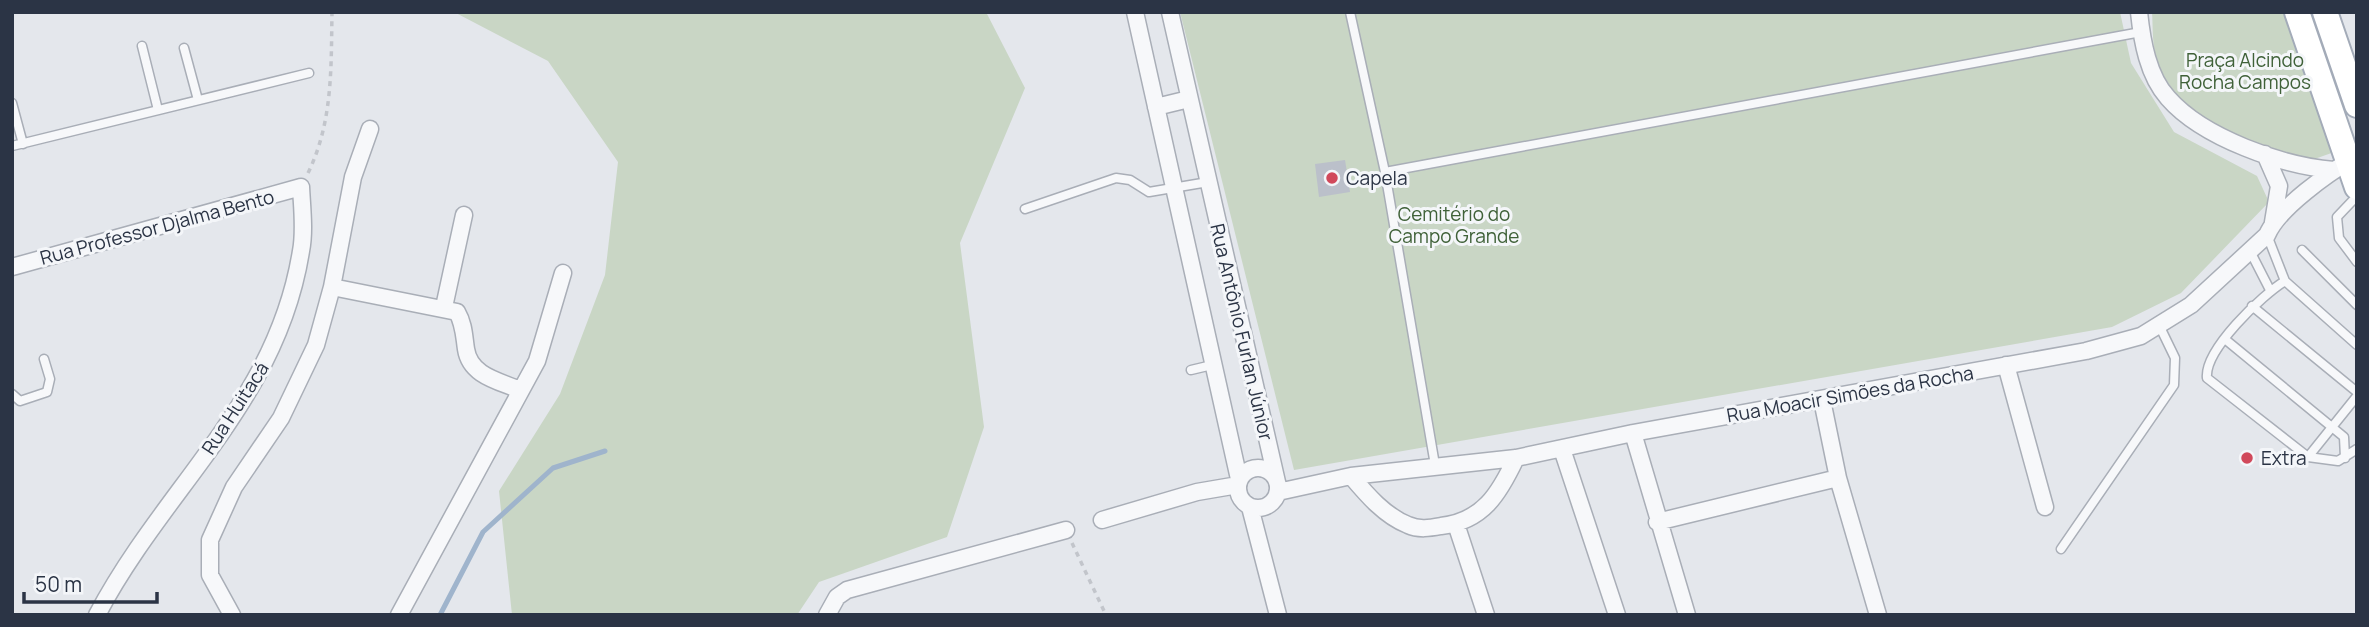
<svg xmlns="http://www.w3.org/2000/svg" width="2369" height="627" font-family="Manrope,sans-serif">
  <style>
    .green { fill: #c9d6c5 }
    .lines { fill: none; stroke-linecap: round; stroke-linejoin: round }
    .stream { stroke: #9fb4cc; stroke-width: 5 }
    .building { fill: #bbc0ca }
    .service-casing { stroke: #a9aeb7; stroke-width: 11 }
    .minor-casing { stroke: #a9aeb7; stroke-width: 19 }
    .primary-casing { stroke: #a3abb8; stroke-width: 28 }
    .path { stroke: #c2c5cb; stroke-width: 3.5; stroke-dasharray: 5 5; stroke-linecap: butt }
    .service { stroke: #f7f8fa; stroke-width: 8 }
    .minor { stroke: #f7f8fa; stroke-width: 16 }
    .primary { stroke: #fff; stroke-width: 24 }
    .poi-dot { fill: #d1495b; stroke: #f4f6f9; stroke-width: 2.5 }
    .labels { text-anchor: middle; stroke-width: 6; stroke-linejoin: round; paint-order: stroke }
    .park-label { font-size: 19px; fill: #3f6138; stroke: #f4f6f9 }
    .poi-label { font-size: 19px; fill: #2b3445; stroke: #f4f6f9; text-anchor: start }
    .street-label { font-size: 19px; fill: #2b3445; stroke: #f4f6f9 }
  </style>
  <rect width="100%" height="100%" fill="#e4e7ec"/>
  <!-- green -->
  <path class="green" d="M454,12h532l39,76 -65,155 24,184 -37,110 -128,45 -22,33h-285l-13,-124 61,-97 45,-119 13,-113 -70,-101z
    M1180,12h940l11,51 43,69 83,44 12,26 -88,91 -69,34 -818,143z
    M2152,12h132l56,138 -34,12c-53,-21 -134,-43 -150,-106 -4,-14 -3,-30 -4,-44z"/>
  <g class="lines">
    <!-- stream -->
    <path class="stream" d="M440,615l43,-83 70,-64 52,-17"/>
  </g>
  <!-- building -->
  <path class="building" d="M1345,160l5,32 -31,5 -4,-33z"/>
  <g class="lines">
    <!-- service casing -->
    <g class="service-casing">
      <path id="service" d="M1350,12l35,160 50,293
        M142,46l16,64
        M184,48l14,52
        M12,103l11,41
        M12,146l297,-73
        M1385,172l756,-140
        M2357,196l-20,21 2,21 18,24
        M1025,209l91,-31 14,2 19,12 59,-10
        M2267,235l18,46 72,64
        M2302,250l55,55
        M2250,251l20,39
        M2285,281c-23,14 -81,69 -78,97l101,79 49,-61
        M2252,306l105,86
        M2226,340l118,97 1,21
        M1191,370l21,-5
        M12,394l8,7 27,-9 3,-13 -6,-20
        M2308,457l30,4 19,-12
        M2061,549l113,-164 1,-27 -16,-33"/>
    </g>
    <!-- minor casing -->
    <g class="minor-casing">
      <path id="minor" d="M1135,12l104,467
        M1170,12l107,470
        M2139,12c3,29 9,64 29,86 35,40 115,68 166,72
        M1156,107l33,-8
        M2265,154l14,32 -6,36
        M12,267l289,-80c1,21 4,44 0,64 -24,151 -136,235 -204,364
        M332,287l125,25c7,12 7,24 9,37 4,27 33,32 54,41
        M444,307l20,-92
        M2006,365l39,142
        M1822,400l16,78 40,137
        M1633,433l54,182
        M1562,449l55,166
        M1238 488a20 20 0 1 1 40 0a20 20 0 1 1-40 0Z
        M1351,476c16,19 34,40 57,49 11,5 22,3 33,1 42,-5 58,-32 75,-68
        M1278,492l73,-16 165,-18 117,-25 453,-82 55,-15 50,-31 76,-70c12,-28 62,-62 88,-78
        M1250,507l28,108
        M1102,520l95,-28 41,-7
        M1657,522l181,-44
        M1456,524l30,91
        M232,615l-22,-40v-35l24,-53 47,-69 35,-73 16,-58 21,-110 17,-48
        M399,615l138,-254 26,-88
        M827,615l10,-18 10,-7 219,-60"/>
    </g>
    <!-- primary casing -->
    <g class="primary-casing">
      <path id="primary" d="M2297,12l60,175
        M2325,12l32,93"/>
    </g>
    <!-- path -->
    <path class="path" d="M308,173c25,-51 23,-105 24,-161
      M1072,543l32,68"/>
    <!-- service -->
    <use href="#service" class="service"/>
    <!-- minor -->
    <use href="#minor" class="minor"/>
    <!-- primary -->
    <use href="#primary" class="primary"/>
  </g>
  <!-- markers -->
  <g class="poi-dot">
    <circle cx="1332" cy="178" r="7"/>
    <circle cx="2247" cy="458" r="7"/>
  </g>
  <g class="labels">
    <!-- park labels -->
    <g class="park-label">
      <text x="2245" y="67">Praça Alcindo<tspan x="2245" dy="22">Rocha Campos</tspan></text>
      <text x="1454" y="221">Cemitério do<tspan x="1454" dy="22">Campo Grande</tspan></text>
    </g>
    <!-- poi labels -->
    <g class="poi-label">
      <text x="1346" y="185">Capela</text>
      <text x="2261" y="465">Extra</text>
    </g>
    <!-- street labels -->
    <g class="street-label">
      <text transform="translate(157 227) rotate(-15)" y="7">Rua Professor Djalma Bento</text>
      <text transform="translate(1242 332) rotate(77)" y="7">Rua Antônio Furlan Júnior</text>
      <text transform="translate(1850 394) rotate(-10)" y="7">Rua Moacir Simões da Rocha</text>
      <text transform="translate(235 408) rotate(-57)" y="7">Rua Huitacá</text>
    </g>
  </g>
  <!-- border -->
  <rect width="2369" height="627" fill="none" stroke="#2b3445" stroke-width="28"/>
  <!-- scale -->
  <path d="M24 592v10h133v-10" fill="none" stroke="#2b3445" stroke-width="3.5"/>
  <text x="35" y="592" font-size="21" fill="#2b3445" stroke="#f4f6f9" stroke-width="5" paint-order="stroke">50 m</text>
</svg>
